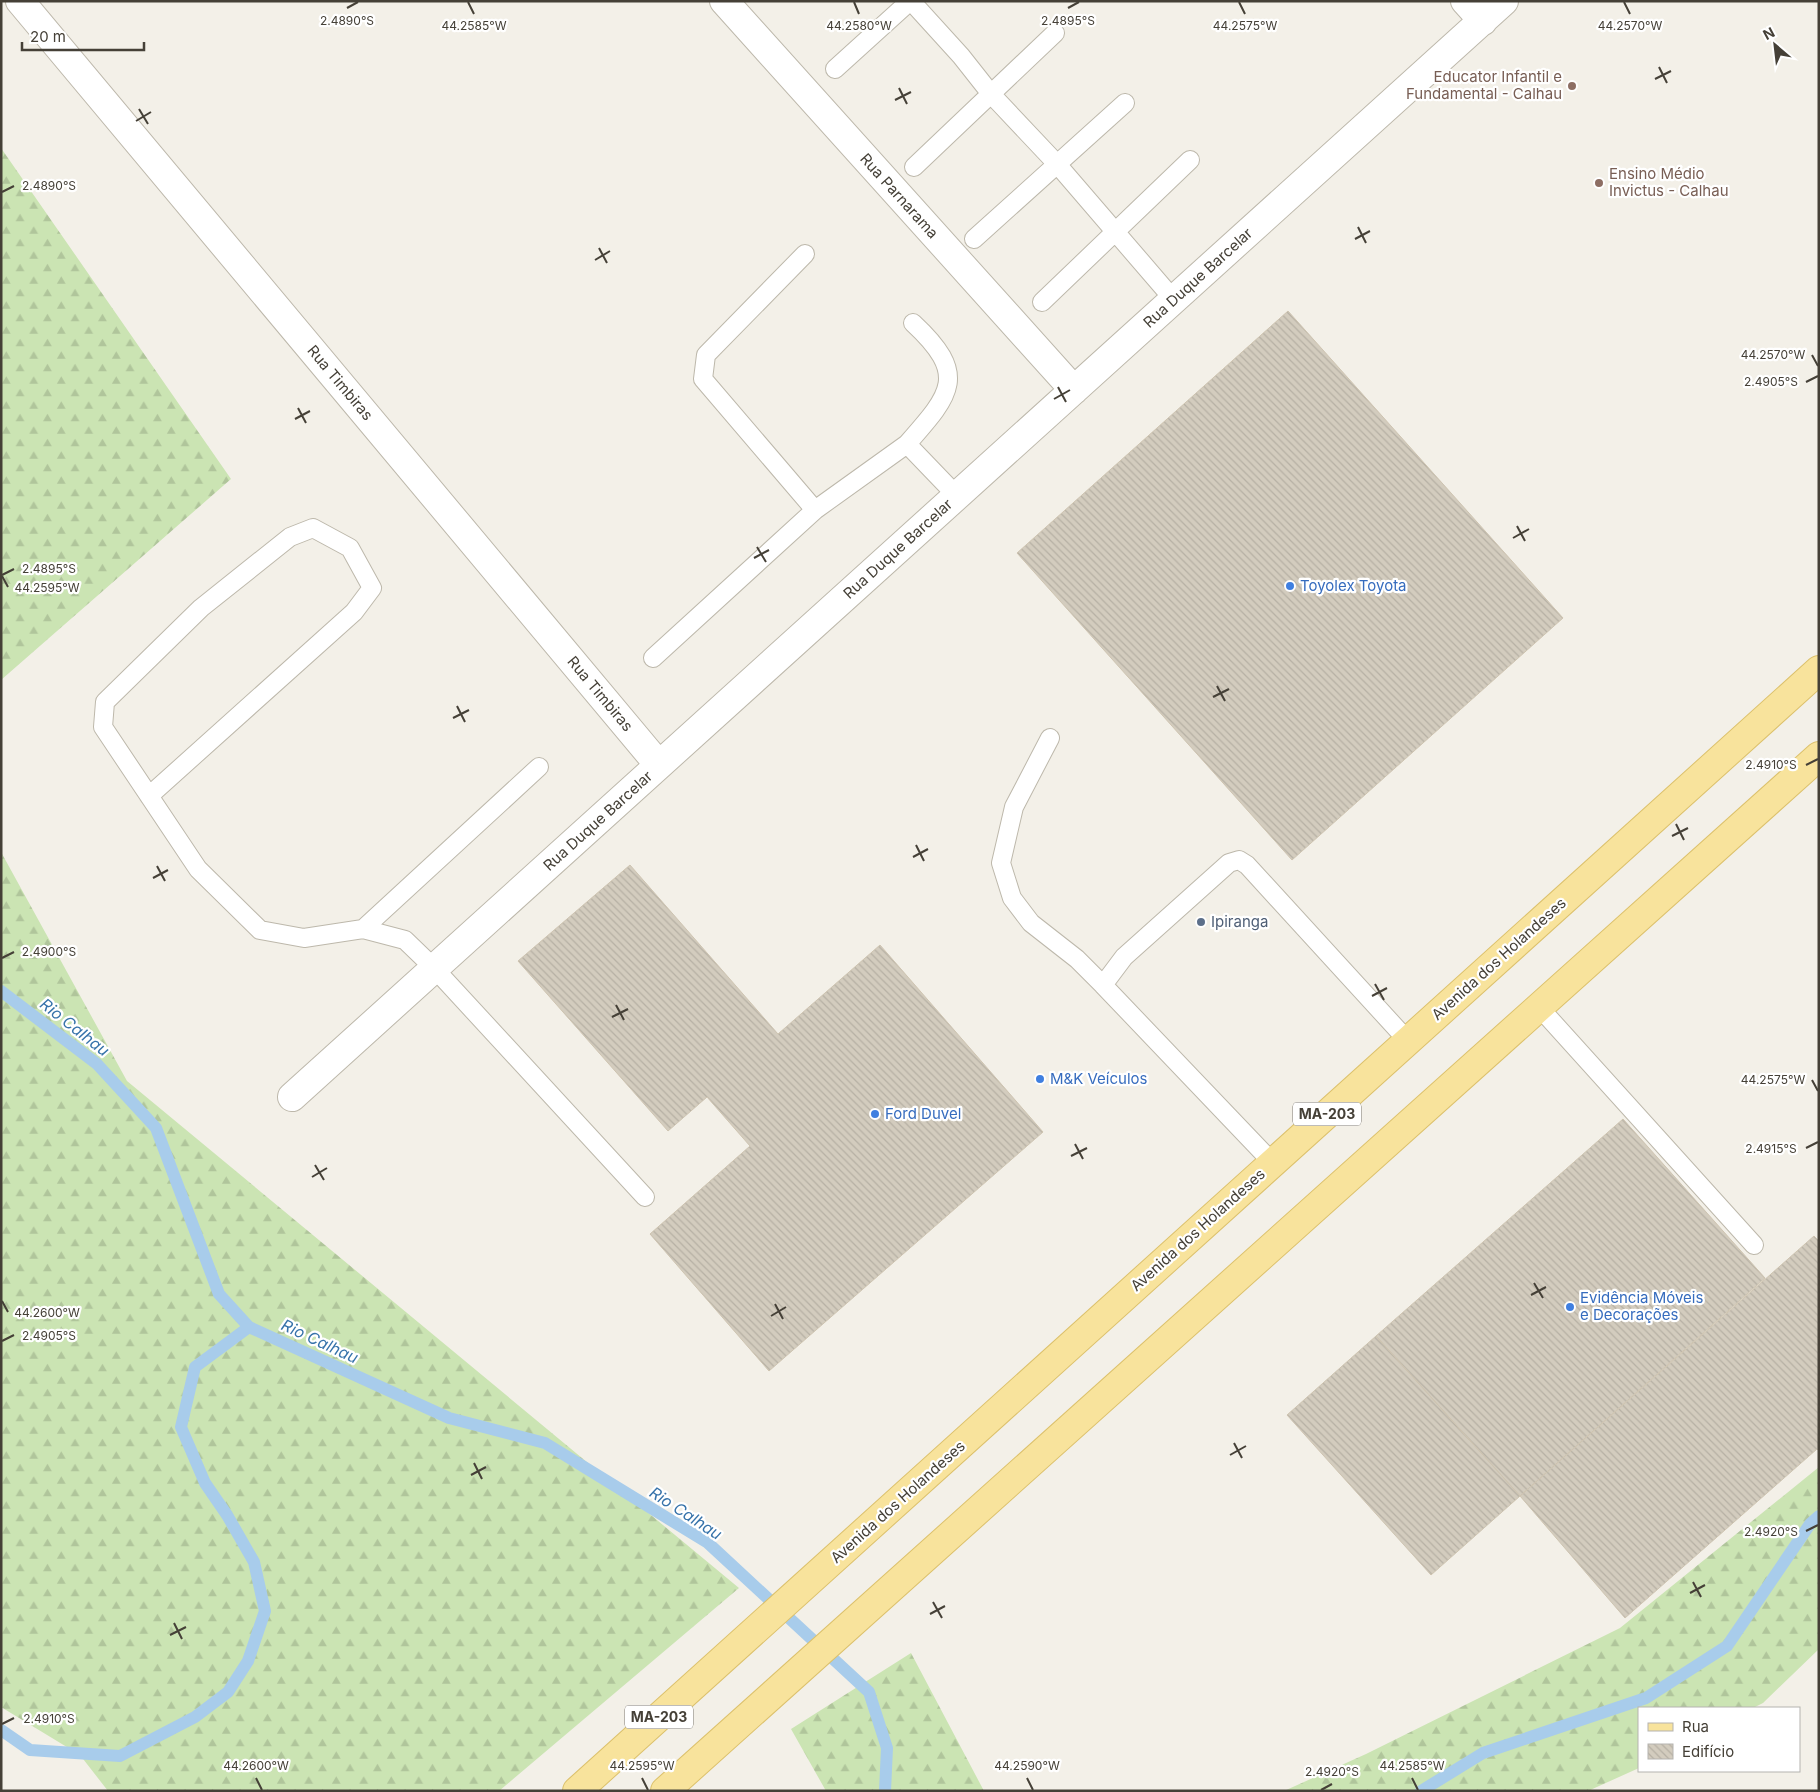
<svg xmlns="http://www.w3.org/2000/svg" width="1820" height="1792" font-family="Inter,sans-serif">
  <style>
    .forest { fill: url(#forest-firs) }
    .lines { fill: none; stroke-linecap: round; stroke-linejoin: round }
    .stream { stroke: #a8cceb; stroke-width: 12 }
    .building { fill: url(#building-back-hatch); stroke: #cec4b1 }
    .lane-casing { stroke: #bdb8ab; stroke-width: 20 }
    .street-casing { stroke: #bdb8ab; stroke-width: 30 }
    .primary-casing { stroke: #dcc16c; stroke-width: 30 }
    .lane { stroke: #fff; stroke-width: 18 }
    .street { stroke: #fff; stroke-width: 28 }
    .primary { stroke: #f8e39c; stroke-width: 28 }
    .ticks { fill: none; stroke: #454037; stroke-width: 2 }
    .education-dot { fill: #8d6e63; stroke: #fff; stroke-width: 2 }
    .shop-dot { fill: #3f7fe0; stroke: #fff; stroke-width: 2 }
    .service-dot { fill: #5c6f8a; stroke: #fff; stroke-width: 2 }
    .labels { text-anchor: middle; stroke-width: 4.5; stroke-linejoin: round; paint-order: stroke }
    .shield { fill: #fff; stroke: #7d7973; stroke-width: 1 }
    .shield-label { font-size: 14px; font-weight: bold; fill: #454037 }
    .education-label { font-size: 15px; fill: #785e54; stroke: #fff; text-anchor: end }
    .street-label { font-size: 15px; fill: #454037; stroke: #fff }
    .shop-label { font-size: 15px; fill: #366cbe; stroke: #fff; text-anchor: start }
    .service-label { font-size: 15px; fill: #4e5e75; stroke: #fff; text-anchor: start }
    .water-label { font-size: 16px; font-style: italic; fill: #3773aa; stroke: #fff }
    .ticks-label { font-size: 12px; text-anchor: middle; fill: #454037; stroke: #fff; stroke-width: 4.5; stroke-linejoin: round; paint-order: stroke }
  </style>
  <defs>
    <pattern id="forest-firs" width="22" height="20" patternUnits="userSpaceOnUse" patternTransform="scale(1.25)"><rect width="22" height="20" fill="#cbe4b3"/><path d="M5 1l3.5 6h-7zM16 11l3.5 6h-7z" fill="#b0c59b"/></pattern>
    <pattern id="building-back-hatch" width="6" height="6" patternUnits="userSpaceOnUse" patternTransform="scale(1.25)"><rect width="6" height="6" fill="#d3ccbe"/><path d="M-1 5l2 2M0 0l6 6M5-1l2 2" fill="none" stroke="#b6b0a4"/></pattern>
  </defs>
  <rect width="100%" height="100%" fill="#f3f0e8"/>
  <!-- forest -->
  <path class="forest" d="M1,148l230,331 -230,201z
    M1,852l126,229 612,507 -240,203h-391l-28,-36 -79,-48z
    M1819,1467v182l-56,54 -10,5h-114v60l-51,23h-304l82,-37 254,-126z
    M911,1653l73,138h-158l-35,-62z"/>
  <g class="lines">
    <!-- stream -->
    <path class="stream" d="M1,991l96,73 59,64 63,166 30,33 200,91 96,25 163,100 161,149 18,56 -2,43
      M1,1730l29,20 90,6 75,-39 33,-25 20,-31 17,-50 -11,-49 -27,-47 -22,-32 -24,-56 14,-60 54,-40
      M1421,1791l62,-38 163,-55 81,-52 83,-122 9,-8"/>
  </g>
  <!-- building -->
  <path class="building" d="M1288,311l275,307 -271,242 -275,-307z
    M630,865l148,169 102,-89 163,187 -274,239 -119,-137 100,-88 -43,-49 -39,34 -150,-170z
    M1623,1119l142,159 -245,218 -144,-160z
    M1814,1236l5,5v210l-2,-2 -192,169 -105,-122z
    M1376,1336l144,160 -89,79 -144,-160z"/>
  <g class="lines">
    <!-- lane casing -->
    <g class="lane-casing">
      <path id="lane" d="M911,1l50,55 30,38 66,70 117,136
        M835,69l75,-68
        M914,167l141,-134
        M974,239l151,-136
        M805,254l-99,101 -3,24 112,131 92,-66 50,52
        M1042,302l148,-142
        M907,444c44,-50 62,-69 6,-121
        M653,658l162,-148
        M1050,738l-36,69 -13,56 11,35 19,25 46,36 26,26
        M149,796l205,-184 18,-24 -22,-40 -37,-20 -23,9 -89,71 -96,94 -2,25 95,142 62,61 44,8 59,-9 42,11 29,28 211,229
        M363,929l176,-162
        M1539,1007l215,238
        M1273,1163l-170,-178 21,-28 105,-94 10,-3 8,5 161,176"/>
    </g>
    <!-- street casing -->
    <g class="street-casing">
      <path id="street" d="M20,1l639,764
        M724,1l350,389
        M1465,1l18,20
        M292,1097l1212,-1096"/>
    </g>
    <!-- primary casing -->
    <g class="primary-casing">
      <path id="primary" d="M577,1791l1242,-1121
        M665,1791l1154,-1035"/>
    </g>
    <!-- lane -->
    <use href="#lane" class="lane"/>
    <!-- street -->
    <use href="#street" class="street"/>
    <!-- primary -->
    <use href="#primary" class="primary"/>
  </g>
  <!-- ticks -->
  <path class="ticks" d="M468,2l6,12M854,2l5,12M1239,2l6,12M1624,2l6,12M347,8l11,-6M1068,8l11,-6M1659,67l8,16M1655,79l16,-8M899,88l8,16M895,100l16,-8M139,109l9,15M136,121l15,-9M2,192l12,-6M1358,227l8,16M1355,239l15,-8M599,248l8,15M595,260l15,-9M1812,355l6,11M1806,382l12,-6M1058,387l8,15M1054,399l16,-9M298,408l8,15M295,419l15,-8M1517,526l8,15M1513,538l16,-9M757,547l9,15M754,558l15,-8M2,575l12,-6M2,576l6,11M1217,686l8,15M1213,697l16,-8M457,706l8,16M453,718l16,-8M1806,765l12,-6M1676,824l8,16M1672,836l16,-8M916,845l8,16M913,857l15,-8M157,866l8,15M153,878l15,-8M2,958l12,-6M1375,984l9,16M1372,996l15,-8M616,1005l8,15M612,1017l16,-8M1812,1080l6,11M1075,1144l8,15M1806,1148l12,-6M1071,1156l16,-8M315,1165l9,15M312,1177l15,-9M1534,1283l9,15M1531,1295l15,-8M2,1301l6,11M775,1304l8,15M771,1316l15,-9M2,1341l12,-6M1234,1443l8,15M1230,1455l16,-9M474,1463l8,16M471,1475l15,-8M1806,1531l12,-6M1693,1582l8,15M1690,1593l15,-8M933,1602l9,16M930,1614l15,-8M174,1623l8,16M170,1635l16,-8M2,1724l12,-6M256,1778l6,12M642,1778l6,12M1027,1778l6,12M1412,1778l6,12M1321,1790l11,-6"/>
  <!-- markers -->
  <g class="education-dot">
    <circle cx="1572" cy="86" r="5"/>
    <circle cx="1599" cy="183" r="5"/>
  </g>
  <g class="shop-dot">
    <circle cx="1290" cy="586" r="5"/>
    <circle cx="1040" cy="1079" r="5"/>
    <circle cx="875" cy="1114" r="5"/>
    <circle cx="1570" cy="1307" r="5"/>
  </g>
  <circle class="service-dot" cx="1201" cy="922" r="5"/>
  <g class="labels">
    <!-- shield labels -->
    <g class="shield">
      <rect x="1293" y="1102.5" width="68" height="23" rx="4"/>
      <rect x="625" y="1705.5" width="68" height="23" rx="4"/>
    </g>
    <g class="shield-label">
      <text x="1327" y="1119">MA-203</text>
      <text x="659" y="1722">MA-203</text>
    </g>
    <!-- education labels -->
    <g class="education-label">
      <text x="1562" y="82">Educator Infantil e<tspan x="1562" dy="17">Fundamental - Calhau</tspan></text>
      <text x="1609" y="179" text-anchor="start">Ensino Médio<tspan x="1609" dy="17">Invictus - Calhau</tspan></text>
    </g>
    <!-- street labels -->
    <g class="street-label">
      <text transform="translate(899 196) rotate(48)" y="5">Rua Parnarama</text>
      <text transform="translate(1198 278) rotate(-42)" y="5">Rua Duque Barcelar</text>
      <text transform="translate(340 383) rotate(50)" y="5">Rua Timbiras</text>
      <text transform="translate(898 549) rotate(-42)" y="5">Rua Duque Barcelar</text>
      <text transform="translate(600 694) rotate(50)" y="5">Rua Timbiras</text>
      <text transform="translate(598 821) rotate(-42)" y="5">Rua Duque Barcelar</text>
      <text transform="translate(1499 959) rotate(-42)" y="5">Avenida dos Holandeses</text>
      <text transform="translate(1198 1230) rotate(-42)" y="5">Avenida dos Holandeses</text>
      <text transform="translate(898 1502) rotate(-42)" y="5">Avenida dos Holandeses</text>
    </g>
    <!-- shop labels -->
    <g class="shop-label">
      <text x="1300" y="591">Toyolex Toyota</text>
      <text x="1050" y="1084">M&amp;K Veículos</text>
      <text x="885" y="1119">Ford Duvel</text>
      <text x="1580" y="1303">Evidência Móveis<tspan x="1580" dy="17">e Decorações</tspan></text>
    </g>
    <!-- service labels -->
    <g class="service-label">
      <text x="1211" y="927">Ipiranga</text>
    </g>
    <!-- water labels -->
    <g class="water-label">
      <text transform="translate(75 1027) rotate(38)" y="6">Rio Calhau</text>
      <text transform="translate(320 1341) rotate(25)" y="6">Rio Calhau</text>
      <text transform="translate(686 1513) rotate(33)" y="6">Rio Calhau</text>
    </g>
  </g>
  <g class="ticks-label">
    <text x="347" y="25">2.4890°S</text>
    <text x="1068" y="25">2.4895°S</text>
    <text x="474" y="30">44.2585°W</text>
    <text x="859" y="30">44.2580°W</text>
    <text x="1245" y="30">44.2575°W</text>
    <text x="1630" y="30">44.2570°W</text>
    <text x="49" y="190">2.4890°S</text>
    <text x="1773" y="359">44.2570°W</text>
    <text x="1771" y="386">2.4905°S</text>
    <text x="49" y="573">2.4895°S</text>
    <text x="47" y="592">44.2595°W</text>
    <text x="1771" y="769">2.4910°S</text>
    <text x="49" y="956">2.4900°S</text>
    <text x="1773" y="1084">44.2575°W</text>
    <text x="1771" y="1153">2.4915°S</text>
    <text x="47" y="1317">44.2600°W</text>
    <text x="49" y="1340">2.4905°S</text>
    <text x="1771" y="1536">2.4920°S</text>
    <text x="49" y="1723">2.4910°S</text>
    <text x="256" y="1770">44.2600°W</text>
    <text x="642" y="1770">44.2595°W</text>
    <text x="1027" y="1770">44.2590°W</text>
    <text x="1412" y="1770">44.2585°W</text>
    <text x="1332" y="1776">2.4920°S</text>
  </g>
  <!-- border -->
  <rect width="1820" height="1792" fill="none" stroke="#454037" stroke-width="5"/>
  <!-- legend -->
  <rect x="1638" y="1707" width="162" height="65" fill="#ffffff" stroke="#b5b3af"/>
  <rect x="1648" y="1723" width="25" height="8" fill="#f8e39c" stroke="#b5b3af"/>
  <text x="1682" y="1732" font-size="15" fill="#454037">Rua</text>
  <rect x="1648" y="1744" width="25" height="15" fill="url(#building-back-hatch)" stroke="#b5b3af"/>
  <text x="1682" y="1757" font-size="15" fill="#454037">Edifício</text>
  <!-- north arrow -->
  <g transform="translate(1775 45) rotate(332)" stroke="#ffffff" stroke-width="4" paint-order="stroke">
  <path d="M0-4L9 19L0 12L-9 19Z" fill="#454037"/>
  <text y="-8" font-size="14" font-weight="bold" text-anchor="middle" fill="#454037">N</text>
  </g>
  <!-- scale -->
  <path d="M22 42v8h122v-8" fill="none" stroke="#454037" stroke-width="2.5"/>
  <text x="30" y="42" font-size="15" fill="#454037" stroke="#ffffff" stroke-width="4" paint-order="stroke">20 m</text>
</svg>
